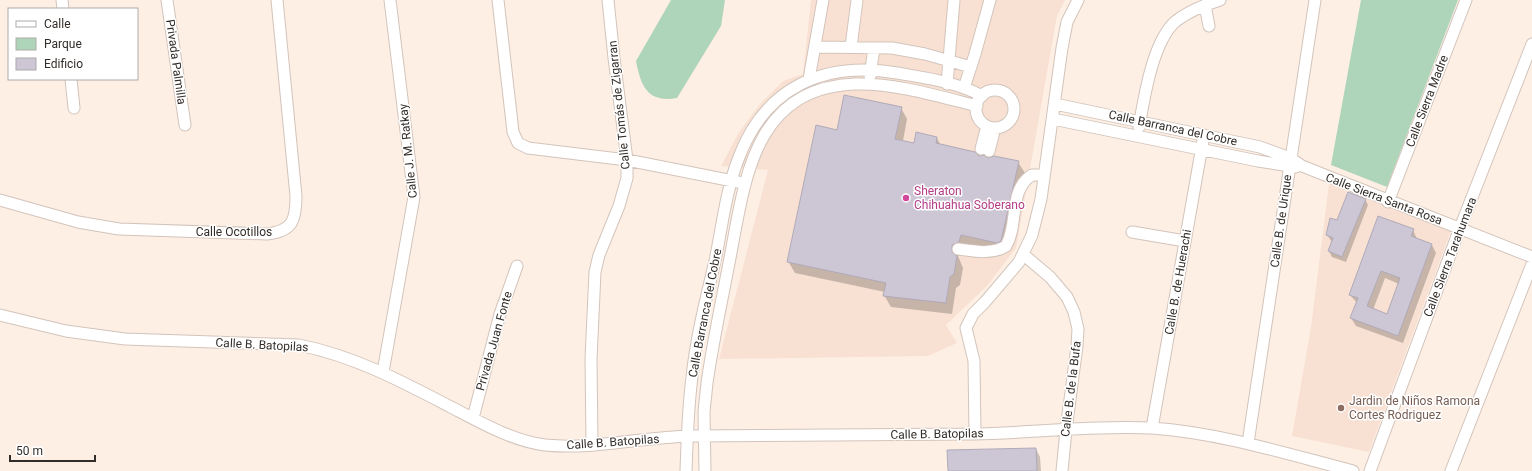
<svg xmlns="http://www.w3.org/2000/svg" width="1532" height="471" font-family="Roboto,sans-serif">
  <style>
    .built { fill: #f8e1d3 }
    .green { fill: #aed5ba }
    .shadow { fill: #0003; fill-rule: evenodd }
    .building { fill: #ccc6d5; stroke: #b0aab8; fill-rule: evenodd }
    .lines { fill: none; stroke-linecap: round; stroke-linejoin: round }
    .minor-casing { stroke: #d3c4bb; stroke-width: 13 }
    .minor { stroke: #fff; stroke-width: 11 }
    .hotel-dot { fill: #d1479c; stroke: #fff; stroke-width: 1.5 }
    .education-dot { fill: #8d6e63; stroke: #fff; stroke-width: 1.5 }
    .labels { text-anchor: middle; stroke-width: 3; stroke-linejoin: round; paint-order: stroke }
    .street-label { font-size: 12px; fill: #332d29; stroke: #fff }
    .hotel-label { font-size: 12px; fill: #b23c85; stroke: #fff; text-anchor: start }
    .education-label { font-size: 12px; fill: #785e54; stroke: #fff; text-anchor: start }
  </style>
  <rect width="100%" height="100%" fill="#feefe5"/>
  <!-- built -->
  <path class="built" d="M811,0h254l-8,16 -41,232 -28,37 -42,40 11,18 -29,13 -209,3 49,-189 -47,-4 18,-34 21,-28 23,-23 20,-7z
    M1329,184l122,47 -82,221 -77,-16 19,-109z"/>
  <!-- green -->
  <path class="green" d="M671,0h54l-4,26 -44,72c-29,5 -36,-11 -41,-37z
    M1361,0h97l-71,187 -56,-22z"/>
  <!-- shadow -->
  <path class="shadow" d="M901,108l6,11 -4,22 11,3 23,-6 4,8 46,13 31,3 7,11 -18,79 -4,2 -36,-8 -2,7 -7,3 5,12 -3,17 -4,3 -4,26 -61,-7 -7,-12 1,-3 -90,-19 -7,-12 50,-130z
    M1365,199l3,6 -22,57 -14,-5 -3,-6 3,-9 -5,-7 10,-13z
    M1413,230l4,9 15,6 4,8 -33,90 -47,-17 -5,-8 6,-15 -7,-8zM1385,278l14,6 -11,31 -15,-5z
    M1036,449l4,8 1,14h-92z"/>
  <!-- building -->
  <path class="building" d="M844,95l58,12 -7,32 19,4 2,-11 21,5 -1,6 39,9 4,4 5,-1 4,3 6,-2 25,5 -18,80 -4,2 -36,-8 -2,7 -7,3v7l5,4 -3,18 -4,3 -4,26 -63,-7 3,-13 -99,-21 29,-137 21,5z
    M1348,192l18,7 -24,58 -14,-6 5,-13 -7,-3 4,-17 7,2z
    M1378,216l36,13 -3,7 21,8 -34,92 -48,-18 8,-20 -9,-3zM1381,271l19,7 -13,36 -20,-8z
    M1036,448l1,23h-89l-1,-21z"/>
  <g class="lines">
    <!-- minor casing -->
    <g class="minor-casing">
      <path id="minor" d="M62,0l1,9
        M167,0l18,125
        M498,0l15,132 5,11 10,5 99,12 111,22
        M1205,5l4,21
        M816,47l76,1 33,6 46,13
        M851,47l6,-47
        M870,76l4,-28
        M71,79l3,29
        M809,79l14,-79
        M947,84l7,-84
        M964,88l11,-34 15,-54
        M976 109a19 19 0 1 1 38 0a19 19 0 1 1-38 0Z
        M1055,104l205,43 30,11 12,8 230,91
        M1053,119l205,42 38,6
        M1139,127c5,-29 14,-87 37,-106 13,-10 28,-16 44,-21
        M981,149l6,-23
        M989,151l6,-23
        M0,200l78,22 41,7 148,5c26,-3 29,-14 29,-38l-19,-196
        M1388,202l78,-202
        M1132,232l53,9
        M958,249c16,2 34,6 48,-3 13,-22 2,-56 26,-71h12
        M1024,255l26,22 17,20 7,15 4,17 -1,17 -11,84 -4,41
        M0,315l66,16 59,8 174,6c55,11 102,36 150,61 29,15 63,35 96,39 48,5 97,-8 146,-9 94,-1 188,-1 282,-2 59,-1 119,-9 179,-6 69,5 135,26 201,43
        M383,372l31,-175 -24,-197
        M473,418l27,-104 17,-48
        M1152,428l52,-293
        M975,434l-1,-73 -8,-33 7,-14 12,-12 34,-40 13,-27 9,-36 21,-151 5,-26 11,-22
        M1248,443l67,-443
        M592,445l-1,-86 4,-87 4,-17 20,-49 8,-28v-18l-13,-102 -6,-58
        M686,471c1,-31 2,-63 6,-94 4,-39 14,-78 23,-116 7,-34 11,-71 24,-104 27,-71 86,-96 158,-84 28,5 60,9 85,23
        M705,471l-1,-59 3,-29c6,-42 15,-83 23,-125 15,-78 23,-170 125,-174 40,-1 83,12 122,22
        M1370,471l90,-243 72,-184
        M1451,471l81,-207"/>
    </g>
    <!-- minor -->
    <use href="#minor" class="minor"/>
  </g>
  <!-- markers -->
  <circle class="hotel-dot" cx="906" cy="198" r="4"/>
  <circle class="education-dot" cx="1341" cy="408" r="4"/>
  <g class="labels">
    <!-- street labels -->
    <g class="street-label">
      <text transform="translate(176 62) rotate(82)" y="4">Privada Palmilla</text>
      <text transform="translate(1427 101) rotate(-69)" y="4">Calle Sierra Madre</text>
      <text transform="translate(619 105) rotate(-96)" y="4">Calle Tomás de Zigarran</text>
      <text transform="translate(1173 128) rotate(12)" y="4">Calle Barranca del Cobre</text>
      <text transform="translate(408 151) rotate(-96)" y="4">Calle J. M. Ratkay</text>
      <text transform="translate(1384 199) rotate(21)" y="4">Calle Sierra Santa Rosa</text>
      <text transform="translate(1281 221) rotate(-82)" y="4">Calle B. de Urique</text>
      <text x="234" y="236">Calle Ocotillos</text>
      <text transform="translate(1450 257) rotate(-69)" y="4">Calle Sierra Tarahumara</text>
      <text transform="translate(1178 282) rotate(-80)" y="4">Calle B. de Huerachi</text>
      <text transform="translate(705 313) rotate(-79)" y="4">Calle Barranca del Cobre</text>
      <text transform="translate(494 341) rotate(-74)" y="4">Privada Juan Fonte</text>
      <text transform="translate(262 345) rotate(3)" y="4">Calle B. Batopilas</text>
      <text transform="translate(1071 389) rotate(-83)" y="4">Calle B. de la Bufa</text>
      <text transform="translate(937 434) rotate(-1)" y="4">Calle B. Batopilas</text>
      <text transform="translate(613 442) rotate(-4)" y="4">Calle B. Batopilas</text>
    </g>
    <!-- hotel labels -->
    <g class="hotel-label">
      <text x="914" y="195">Sheraton<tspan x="914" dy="14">Chihuahua Soberano</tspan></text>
    </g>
    <!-- education labels -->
    <g class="education-label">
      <text x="1349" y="405">Jardin de Niños Ramona<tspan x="1349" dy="14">Cortes Rodriguez</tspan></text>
    </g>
  </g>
  <!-- legend -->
  <rect x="8" y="8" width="130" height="72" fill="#ffffff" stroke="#adaba9"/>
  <rect x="16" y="21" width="20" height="6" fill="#ffffff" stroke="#adaba9"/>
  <text x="44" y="28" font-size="12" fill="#332d29">Calle</text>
  <rect x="16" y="38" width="20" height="12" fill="#aed5ba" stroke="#adaba9"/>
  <text x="44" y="48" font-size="12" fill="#332d29">Parque</text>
  <rect x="16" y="58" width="20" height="12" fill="#ccc6d5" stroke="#adaba9"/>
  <text x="44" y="68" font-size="12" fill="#332d29">Edificio</text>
  <!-- scale -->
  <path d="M10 455v6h85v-6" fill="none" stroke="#332d29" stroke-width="2"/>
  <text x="16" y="455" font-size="12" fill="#332d29" stroke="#ffffff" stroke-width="3" paint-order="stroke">50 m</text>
</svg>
